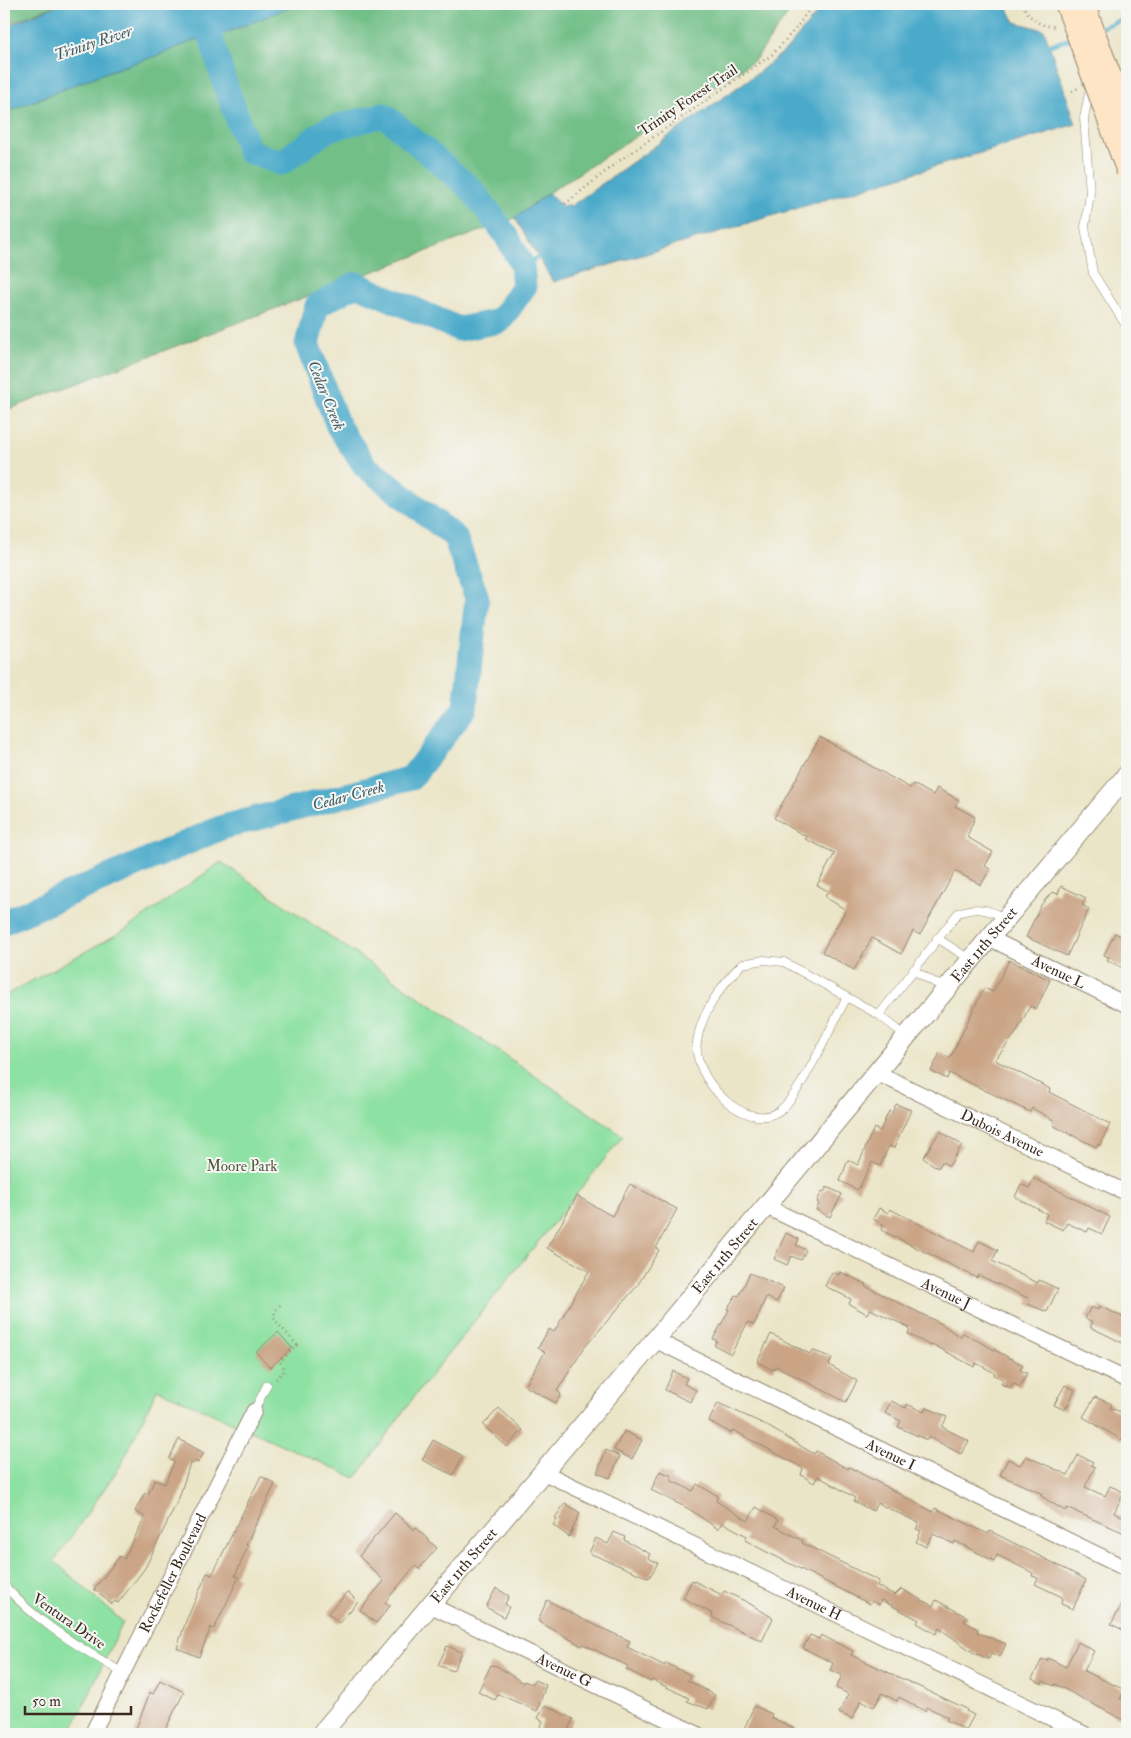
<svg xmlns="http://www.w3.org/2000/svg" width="1131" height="1738" font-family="'IM FELL Double Pica',serif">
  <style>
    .green { fill: #8de1a2; stroke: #648660 }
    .forest { fill: #72bf88; stroke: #567453 }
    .water { fill: #4baaca; stroke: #436a74 }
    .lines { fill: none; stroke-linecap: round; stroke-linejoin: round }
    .stream { stroke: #4baaca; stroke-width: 4.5 }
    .river { stroke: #4baaca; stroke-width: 25 }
    .building { fill: #caa485 }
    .service-casing { stroke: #938872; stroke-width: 9 }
    .minor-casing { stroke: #938872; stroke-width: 17 }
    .tertiary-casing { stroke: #938872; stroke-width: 21 }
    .path { stroke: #938872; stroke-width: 2.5; stroke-dasharray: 1 4; stroke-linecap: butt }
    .service { stroke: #fff; stroke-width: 8 }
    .minor { stroke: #fff; stroke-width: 15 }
    .tertiary { stroke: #fff; stroke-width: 19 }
    .secondary-bridge-casing { stroke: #938872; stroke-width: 23; stroke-linecap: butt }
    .secondary-bridge { stroke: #fee5c5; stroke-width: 21 }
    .labels { text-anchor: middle; stroke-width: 4; stroke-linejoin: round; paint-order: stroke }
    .street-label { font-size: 15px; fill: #3b2a1e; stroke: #f6f6f2 }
    .park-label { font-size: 15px; fill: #50583f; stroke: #f6f6f2 }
    .water-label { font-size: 16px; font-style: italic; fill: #415d63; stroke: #f6f6f2 }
  </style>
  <rect width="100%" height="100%" fill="#f6f6f2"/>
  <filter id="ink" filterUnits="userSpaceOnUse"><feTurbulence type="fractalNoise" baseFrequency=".02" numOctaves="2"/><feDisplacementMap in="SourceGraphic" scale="10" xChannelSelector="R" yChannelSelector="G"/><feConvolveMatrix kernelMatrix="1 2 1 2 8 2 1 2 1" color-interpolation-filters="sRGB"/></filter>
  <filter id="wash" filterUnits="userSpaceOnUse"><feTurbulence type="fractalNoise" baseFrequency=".0096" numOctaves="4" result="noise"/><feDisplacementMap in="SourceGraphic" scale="20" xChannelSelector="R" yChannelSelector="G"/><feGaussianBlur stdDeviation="1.12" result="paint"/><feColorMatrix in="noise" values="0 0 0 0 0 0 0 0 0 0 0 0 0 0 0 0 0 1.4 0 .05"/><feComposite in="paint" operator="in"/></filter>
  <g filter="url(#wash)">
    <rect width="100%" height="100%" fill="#ebe5c7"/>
    <!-- green -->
    <path class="green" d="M221,862l402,274 -210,262 -57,80 -199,-89 -36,76 -67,96 69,61 -53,112h-66v-738l121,-66z"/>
    <!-- forest -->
    <path class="forest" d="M4,4h56l-56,21z
      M254,4h541l-40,56 -207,133 -33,25 -511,193v-318l156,-58 61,4z"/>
    <!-- water -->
    <path class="water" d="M61,4h237l-77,31 -23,4 -39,16 -52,17 -103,41v-86z
      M825,4h180l10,18 29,8 32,94 -523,158 -38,-64 33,-25 14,13h9l188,-134 27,-22z"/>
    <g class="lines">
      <!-- stream -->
      <path class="stream" d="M1098,29l29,-12
        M1044,47l29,-9
        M522,265l21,-10"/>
      <!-- river -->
      <path class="river" d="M4,922l219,-95 188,-49 54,-70 12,-110 -22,-61 -90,-71 -27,-40 -31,-82 10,-38 39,-22 103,45 41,-8 24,-34 -2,-22 -16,-30 -34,-45 -88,-75 -56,14 -47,34 -32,-12 -25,-70 -22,-74"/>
    </g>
    <g id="blocks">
      <!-- building -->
      <path class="building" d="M820,737l90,51 3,-4 20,11 4,-7 22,12 -4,6 20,11 -8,20 26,15 -8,14 5,3 -9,16 -26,-14 -35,64 -7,-4 -12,23 -29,-16 -18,32 -32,-18 24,-42 -21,-13 3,-6 -11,-6 18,-32 -30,-14 2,-2 -33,-19z
        M1061,886l25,12 -4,7 7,4 -22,47 -41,-19 15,-32 11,-13 6,2z
        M1115,933l12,6v31l-20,-10 2,-3 -5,-2z
        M1009,960l41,20 -14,29 -6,-3 -14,27 -21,27 55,29 -1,3 61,32 -10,21 -2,-1 -2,3 -40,-20 -3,-3 2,-3 -23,-13 -2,4 -81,-39 -2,6 -16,-8 9,-18 10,5 34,-70 9,4z
        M896,1104l15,6 -17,38 -5,-2 -9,20 -8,-4 -14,28 -18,-9 8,-21 10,5 16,-37 6,3 9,-20 3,2z
        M940,1131l22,14 -13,21 -7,-4 -4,6 -15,-10z
        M1034,1178l76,39 -8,17 -13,-6 -2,4 -20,-9 -4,7 -19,-9 3,-7 -32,-17 6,-13 8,4z
        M630,1184l47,25 -21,39 3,2 -22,36 -53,62 -27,43 4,3 -5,9 -31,-17 20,-34 -7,-4 11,-19 5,3 35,-61 -42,-23 30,-52 35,20z
        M827,1187l15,7 -12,23 -14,-7 3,-6 -2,-2 5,-11 2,1z
        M879,1208l9,5 2,-4 84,43 5,-11 19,9 -6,11 46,22 1,-3 19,9 -11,23 -19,-8 2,-5 -52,-24 -1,3 -96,-48 3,-5 -11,-6z
        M786,1233l13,6 -3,6 10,5 -5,10 -10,-4 -4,9 -13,-6z
        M832,1272l7,3 1,-3 26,12 -1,2 77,38 18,13 3,-4 60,32 -3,5 7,3 -7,14 -7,-4 -3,5 -9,-4 2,-5 -9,-4 1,-2 -19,-10 -2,4 -42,-23 -1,2 -23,-12 2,-6 -40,-19 -3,5 -18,-10 2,-5 -26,-13z
        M750,1273l34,15 -7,14 -11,-5 -12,28 -6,-3 -17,32 -17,-9 3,-4 -4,-2 16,-29 -2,-1 9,-14 3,1z
        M1099,1306l28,13v26l-37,-18 3,-5 -8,-4 6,-11 7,3z
        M278,1332l14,16 -22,20 -14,-16z
        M771,1334l39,20 2,-4 20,8 -3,7 28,16 -11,21 -70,-36 -3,4 -16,-8z
        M673,1371l14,7 -3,6 12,6 -6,12 -25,-12z
        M1065,1385l10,5 -10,20 -11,-5z
        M1095,1397l17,7 -2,4 17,6v22l-3,-2 -2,6 -39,-23z
        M891,1401l15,7 1,-4 17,8 2,-5 21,10 -5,10 27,14 -8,13 -32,-17 -2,3 -29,-13 3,-6 -16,-8z
        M718,1403l46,21 50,30 2,-3 32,18 1,-2 84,45 2,-4 53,26 2,-3 91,46 5,3 -13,29 -12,-5 1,-7 -27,-13 3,-6 -6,-2 1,-3 -36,-18 -3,6 -39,-20 -1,3 -21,-10 -7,13 -10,-5 5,-11 -5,-2 3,-6 -42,-20 -4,8 -20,-10 2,-3 -37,-22 -4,7 -13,-8 2,-7 -70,-38 -2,3 -22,-12z
        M499,1408l24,22 -16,17 -24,-22z
        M624,1431l18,9 -10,19 -18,-9z
        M179,1439l25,14 -6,10 -3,-2 -2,3 -3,-1 -11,35 -34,70 -27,35 -3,-2 -3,3 -18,-15 26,-33 4,3 21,-42 -10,-6 10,-18 3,2 7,-16 10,5 9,-22 -5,-3z
        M433,1440l30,16 -10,19 -31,-15z
        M606,1450l14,6 -10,22 -13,-5z
        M1078,1455l15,7 -2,3 4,2 -10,20 20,9 5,-10 14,6 -10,21 13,6v15l-60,-26 -2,3 -24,-15 1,-2 -4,-2 -38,-17 8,-16 12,6 6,-9 42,19z
        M660,1471l12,5 -2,4 23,11 4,-7 21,12 -2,5 32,20 8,-14 22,13 -3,6 28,15 -1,2 77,38 -2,5 18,9 6,-6 32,17 3,-6 31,17 -3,4 14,8 -1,3 29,12 -6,13 -9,-4 -2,6 -15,-6 -35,-25 -3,6 -19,-11 2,-3 -38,-20 -2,5 -7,-4 -2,3 -109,-55 -16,-9 2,-4 -20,-11 -5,-2 -4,6 -29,-20 -38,-19z
        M261,1476l14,8 -29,61 2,1 -13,30 4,1 -25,52 -3,-2 -12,30 -22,-9 9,-27 21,-48 5,2z
        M565,1503l15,10 -11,24 -16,-12 4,-6 -2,-1z
        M395,1513l20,17 1,-2 21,20 -18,21 -4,-3 -30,36 5,4 -14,17 -16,-13 24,-29 -25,-25z
        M614,1532l11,5 -1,3 26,14 -2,4 10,5 -9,15 -60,-25 7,-15 12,6z
        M692,1580l30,15 2,-4 23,11 26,16 -11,23 -50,-24 1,-3 -30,-16z
        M496,1588l13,8 -4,8 4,3 -5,10 -18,-10z
        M348,1592l10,10 -19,21 -11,-10z
        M1127,1595v37l-16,-8z
        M547,1600l37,20 46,21 -3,6 38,19 1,-3 24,12 -3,5 28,15 -7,14 -21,-8 2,-3 -37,-18 -1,2 -25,-13 2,-3 -45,-22 -1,2 -44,-25z
        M810,1635l9,4 2,-4 32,16 -2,4 116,54 -1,2 8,4 -8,15 -20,-10 2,-3 -21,-10 -2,4 -26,-14 -2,4 -15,-8 -8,14 -13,-6 -9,18 -13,-6 9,-19 -12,-6 6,-13 -12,-5 3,-7 -30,-15z
        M1078,1642l16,9 -10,20 41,19 -5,9 7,4v19l-72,-38 -1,2 -11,-5 -1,3 -10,-5 10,-20 5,2 1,-3 18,9z
        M447,1646l15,6 -9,19 -15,-6z
        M491,1665l6,1 26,17 1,-2 8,3 2,-4 12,5 -9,26 -39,-17 -3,6 -17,-8z
        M160,1680l24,12 -21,42h-29l16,-42 3,2z
        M545,1705l28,14 -7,15h-29l6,-13 -5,-3z
        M754,1706l18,8 -1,3 34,17h-47l-14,-5z"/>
    </g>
  </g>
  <g filter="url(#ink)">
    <use href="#blocks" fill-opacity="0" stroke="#938872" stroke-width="1"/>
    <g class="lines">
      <!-- service casing -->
      <g class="service-casing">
        <path id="service" d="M1090,88l-6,30 6,75 -5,34 8,46 34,54
          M937,938l34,22
          M913,970l33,19
          M847,997c-14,25 -48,101 -68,114 -35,23 -87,-34 -82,-69 4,-29 25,-58 45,-78l22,-4 20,2 95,53
          M906,1036l-27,-21 79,-102c19,-7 29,-4 47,5
          M254,1411l13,-26
          M4,1585c33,38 76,62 119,88"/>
      </g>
      <!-- minor casing -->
      <g class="minor-casing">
        <g id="minor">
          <path id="s1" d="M991,939l136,66"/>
          <path id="s2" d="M877,1073l250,120"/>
          <path id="s3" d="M765,1206l362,174"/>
          <path id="s4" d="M655,1340l472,229"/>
          <path id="s5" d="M543,1472l541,262"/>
          <path id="s6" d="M430,1605l267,129"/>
          <path id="s7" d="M92,1734l162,-323"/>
        </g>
      </g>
      <!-- tertiary casing -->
      <g class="tertiary-casing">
        <g id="tertiary">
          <path id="s8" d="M321,1734l334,-394 251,-303 221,-262"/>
        </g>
      </g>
      <!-- path -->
      <path class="path" d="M1022,4c7,13 17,24 33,22
        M1072,91l6,-3
        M565,204l51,-41 157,-109 24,-27 16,-23
        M4,704l2,29 -2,16
        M276,1379l8,-8 -1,-5 -3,-4 17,-17 -23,-26 1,-8 5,-6"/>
      <!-- service -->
      <use href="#service" class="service"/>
      <!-- minor -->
      <use href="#minor" class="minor"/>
      <!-- tertiary -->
      <use href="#tertiary" class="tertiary"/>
      <!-- secondary-bridge casing -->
      <g class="secondary-bridge-casing">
        <path id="secondary-bridge" d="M1066,4l61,167
          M1084,4l43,117"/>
      </g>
      <!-- secondary-bridge -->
      <use href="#secondary-bridge" class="secondary-bridge"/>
    </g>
  </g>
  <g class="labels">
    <!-- street labels -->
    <g class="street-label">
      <text transform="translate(688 100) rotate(-34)" y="5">Trinity Forest Trail</text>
      <text dy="5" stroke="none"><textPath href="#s8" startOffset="1031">East 11th Street</textPath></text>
      <text dy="5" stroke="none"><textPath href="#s1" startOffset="75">Avenue L</textPath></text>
      <text dy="5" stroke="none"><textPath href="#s2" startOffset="139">Dubois Avenue</textPath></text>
      <text dy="5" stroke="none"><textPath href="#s8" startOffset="626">East 11th Street</textPath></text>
      <text dy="5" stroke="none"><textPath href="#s3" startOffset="201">Avenue J</textPath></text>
      <text dy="5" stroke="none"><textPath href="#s4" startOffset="262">Avenue I</textPath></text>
      <text dy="5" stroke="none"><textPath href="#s8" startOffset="221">East 11th Street</textPath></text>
      <text dy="5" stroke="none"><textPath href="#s7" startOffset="180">Rockefeller Boulevard</textPath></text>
      <text dy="5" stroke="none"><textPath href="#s5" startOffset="301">Avenue H</textPath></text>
      <text transform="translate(69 1621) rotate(35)" y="5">Ventura Drive</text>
      <text dy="5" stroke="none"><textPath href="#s6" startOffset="149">Avenue G</textPath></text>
    </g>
    <!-- park labels -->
    <g class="park-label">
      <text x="242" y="1171">Moore Park</text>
    </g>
    <!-- water labels -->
    <g class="water-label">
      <text transform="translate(93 42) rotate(-18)" y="6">Trinity River</text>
      <text transform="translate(327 395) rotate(68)" y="6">Cedar Creek</text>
      <text transform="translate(348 795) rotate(-15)" y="6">Cedar Creek</text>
    </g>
  </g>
  <!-- margin -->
  <rect width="1131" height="1738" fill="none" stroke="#f6f6f2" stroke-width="20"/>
  <!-- scale -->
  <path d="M25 1706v8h106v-8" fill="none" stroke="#3b2a1e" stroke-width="2.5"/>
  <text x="32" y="1706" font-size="15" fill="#3b2a1e" stroke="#f6f6f2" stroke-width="4" paint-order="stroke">50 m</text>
</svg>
